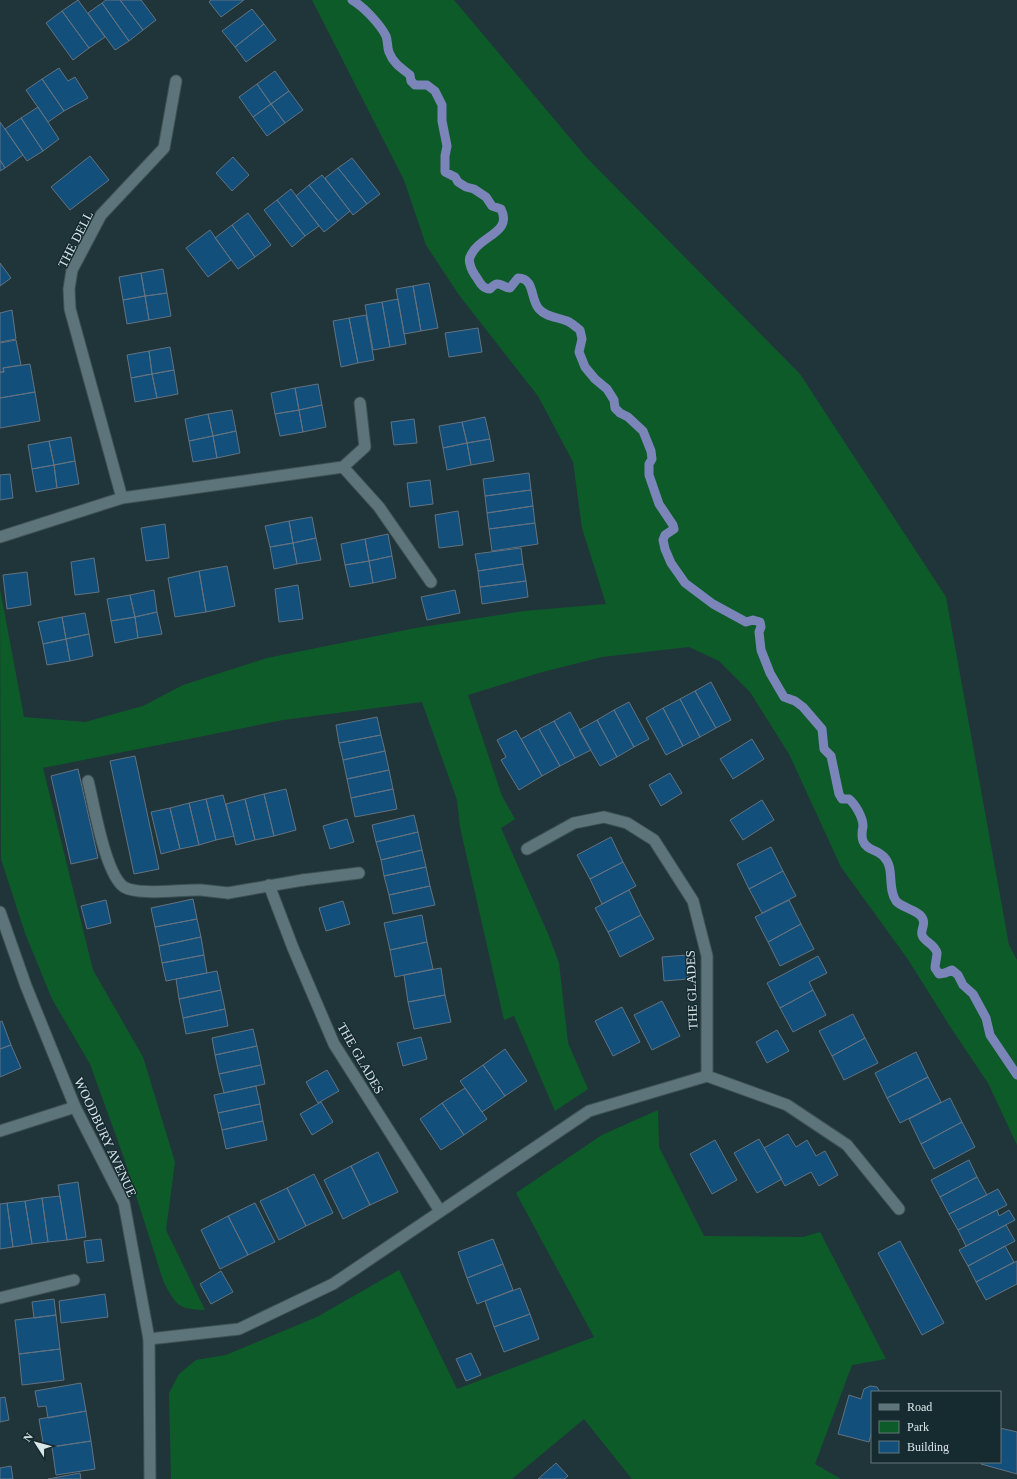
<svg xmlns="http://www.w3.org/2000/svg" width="1017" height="1479" font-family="'Times New Roman',serif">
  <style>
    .green { fill: #0e5b2a }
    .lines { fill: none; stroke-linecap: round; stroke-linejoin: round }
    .stream { stroke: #7c85ba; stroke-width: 9 }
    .building { fill: #124f7b; stroke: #637280 }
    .service-casing { stroke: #3e5255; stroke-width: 13 }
    .minor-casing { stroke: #3e5255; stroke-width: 13 }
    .tertiary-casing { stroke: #3e5255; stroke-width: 13 }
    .service { stroke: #5d757a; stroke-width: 11 }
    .minor { stroke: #5d757a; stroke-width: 11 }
    .tertiary { stroke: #5d757a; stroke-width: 11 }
    .labels { text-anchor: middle; stroke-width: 3; stroke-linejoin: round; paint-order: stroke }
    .street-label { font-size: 13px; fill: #dae7ea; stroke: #162b30 }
  </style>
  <rect width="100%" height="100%" fill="#20353a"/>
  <!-- green -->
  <path class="green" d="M312,0h142l132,157 214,217 146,223 63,348 8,15v185l-29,-62 -35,-52 -46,-73 -66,-91 -52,-113 -39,-62 -31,-31 -30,-14 -87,10 -63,16 -71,22 34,101 13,23 -14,9 48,108 10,27 9,80 20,46 -33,22 -41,-95 -10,4 -44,-193 -3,-27 -35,-98 -139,18 -240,48 50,202 50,87 32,105 -9,68 39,80c-27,-1 -28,-4 -41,-27l-40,-125 -34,-94 -38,-65 -27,-66 -24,-74 -1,-270 24,128 61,5 58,-16 40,-21 84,-27 149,-30 108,-17 82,-7 -24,-76 -9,-66 -35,-66 -79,-101 -33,-50 -22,-65z
    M658,1110l1,37 45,89 99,1 17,-5 66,127 -34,6 -37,99 26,15h-209l-48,-60 -72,60h-341l-2,-86 10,-19 17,-14 30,-5 91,-38 82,-47 58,119 137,-52 -78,-144 86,-58z"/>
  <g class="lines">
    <!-- stream -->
    <path class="stream" d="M352,0c11,6 28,24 34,36 2,5 1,11 3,16 4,11 12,16 21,23l1,6 4,4h12l8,6 7,14v16l5,25 -2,10v16l10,5 3,5 8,5 8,2 12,8 6,9 9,3c11,22 -16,26 -27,41 -3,5 -6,8 -4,14 1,5 4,10 7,14 3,5 6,11 13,11 9,-10 11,-2 20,-1l8,-10c17,0 12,21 21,31 7,8 18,8 28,12 5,2 9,6 13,9l2,9 -3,13 6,15 10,12 12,10 7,11 1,8 5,5 8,4 15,14 8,20 1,8 -3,5v11l10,29 14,21 1,4 -9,6 -2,5 2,9 6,14 14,20 28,21 33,18 7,-2 7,2 1,5 -2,5 2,18 9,23 14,24 11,4 8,6 19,22 2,20 7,7 8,38 3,5h7c6,5 14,18 14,27 -1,5 -2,10 0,15 4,10 14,8 21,16 11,11 3,31 12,44 5,6 17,8 24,14 8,8 0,14 2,20 2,7 13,9 15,18 0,4 -2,11 -2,15l4,6 6,-1 7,-3 6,5 5,10 10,9 13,24 4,17 27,40"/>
  </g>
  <!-- building -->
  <path class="building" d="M78,0l27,37 -16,11 -27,-37z
    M106,0h14l23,30 -14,11 -27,-38z
    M120,0h21l15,20 -13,10z
    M211,0h33l-23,17 -12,-15z
    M102,3l27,38 -14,9 -27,-37z
    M252,9l12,15 -29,23 -13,-16z
    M62,11l27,37 -16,12 -27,-37z
    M264,24l12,16 -30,22 -11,-15z
    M59,68l9,13 7,-4 13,21 -24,13 -22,-32z
    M275,71l14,20 -18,13 -14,-20z
    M42,79l22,32 -16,11 -22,-32z
    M257,84l14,20 -18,13 -14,-20z
    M289,91l14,19 -18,13 -14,-19z
    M271,104l14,19 -18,13 -14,-19z
    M38,107l21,32 -16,12 -22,-33z
    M21,118l22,33 -16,10 -22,-32z
    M0,122l23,33 -18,13 -5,-8z
    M90,156l19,24 -39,30 -19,-23z
    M233,157l16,18 -17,16 -16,-18z
    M352,158l28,36 -13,10 -29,-36z
    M0,160l5,8 -5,3z
    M338,168l29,36 -14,11 -28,-37z
    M322,175l28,36 -12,10 -29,-36z
    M309,185l29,36 -14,11 -28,-36z
    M291,189l28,37 -14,10 -28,-36z
    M277,200l28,36 -13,11 -28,-37z
    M248,213l23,32 -16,12 -23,-32z
    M232,225l23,32 -17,12 -23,-31z
    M210,230l21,30 -23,17 -22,-29z
    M0,263l11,15 -11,8z
    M163,269l4,24 -22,3 -4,-23z
    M141,273l4,23 -22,4 -4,-23z
    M429,283l9,45 -17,3 -8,-45z
    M413,286l8,45 -17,3 -8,-45z
    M167,293l4,23 -22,4 -4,-24z
    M145,296l4,24 -22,4 -4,-24z
    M398,299l8,45 -16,3 -8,-45z
    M382,302l8,45 -17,3 -8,-45z
    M12,310l4,29 -16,3v-29z
    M366,315l8,45 -16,3 -9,-45z
    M349,318l9,45 -17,4 -8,-46z
    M478,328l4,24 -33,5 -4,-24z
    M16,340l5,25 -18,3 1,4h-4v-29z
    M170,347l4,23 -22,4 -3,-23z
    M149,351l3,23 -21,4 -4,-23z
    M30,364l5,28 -35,6v-26h4l-1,-4z
    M174,370l4,24 -21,4 -5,-24z
    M152,374l5,24 -22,4 -4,-24z
    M318,384l4,21 -23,5 -4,-22z
    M295,388l4,22 -24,4 -4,-21z
    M35,392l5,29 -40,7v-30z
    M322,405l4,22 -23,5 -4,-22z
    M232,410l4,21 -23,5 -5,-22z
    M299,410l4,22 -23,4 -5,-22z
    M208,414l5,22 -24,5 -4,-22z
    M485,417l5,22 -23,4 -5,-21z
    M414,419l3,24 -23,2 -3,-23z
    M462,422l5,21 -24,5 -4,-22z
    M236,431l4,22 -23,5 -4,-22z
    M213,436l4,22 -24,4 -4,-21z
    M71,437l4,24 -21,4 -5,-24z
    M490,439l4,22 -23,4 -4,-22z
    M49,441l5,24 -22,4 -4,-24z
    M467,443l4,22 -24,5 -4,-22z
    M75,461l4,23 -22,4 -3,-23z
    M54,465l3,23 -21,4 -4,-23z
    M529,473l2,17 -46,6 -2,-17z
    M10,474l3,24 -13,2v-25z
    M430,480l3,24 -23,3 -3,-24z
    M531,490l2,16 -46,7 -2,-17z
    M533,506l2,17 -46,6 -2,-16z
    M458,511l5,34 -24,3 -4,-33z
    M312,517l4,21 -23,5 -4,-22z
    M289,521l4,22 -23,4 -5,-21z
    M535,523l3,21 -46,7 -3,-22z
    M165,524l4,34 -23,3 -5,-33z
    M388,534l4,22 -23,5 -4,-22z
    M316,538l5,22 -24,4 -4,-21z
    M365,539l4,22 -24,4 -4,-21z
    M293,543l4,21 -23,5 -4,-22z
    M521,548l2,16 -45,7 -3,-17z
    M392,556l4,22 -23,5 -4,-22z
    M94,558l5,34 -24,3 -4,-33z
    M369,561l4,22 -23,4 -5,-22z
    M523,564l3,17 -46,6 -2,-16z
    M227,566l8,40 -29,6 -7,-41z
    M199,571l7,41 -31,5 -7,-39z
    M27,572l4,33 -24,4 -4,-34z
    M526,581l2,16 -46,7 -2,-17z
    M298,585l5,34 -24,3 -4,-33z
    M154,590l3,22 -22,5 -5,-22z
    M455,590l5,23 -33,7 -6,-23z
    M130,595l5,22 -24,4 -4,-22z
    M157,612l5,22 -24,4 -3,-21z
    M85,613l4,21 -23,5 -4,-22z
    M62,617l4,22 -23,5 -5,-22z
    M135,617l3,21 -23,5 -4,-22z
    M89,634l4,22 -23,5 -4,-22z
    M66,639l4,22 -23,4 -4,-21z
    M711,682l20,38 -15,8 -21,-37z
    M695,691l21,37 -16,9 -20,-38z
    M680,699l20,38 -17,9 -20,-38z
    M629,702l20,37 -15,8 -20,-37z
    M663,708l20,38 -17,9 -20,-37z
    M614,710l20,37 -17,10 -20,-37z
    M570,712l21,38 -16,8 -21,-37z
    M377,717l4,18 -42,8 -3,-18z
    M597,720l20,37 -17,9 -21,-36z
    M554,721l21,37 -15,8 -21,-37z
    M539,729l21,37 -18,10 -21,-37z
    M516,730l26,46 -23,14 -18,-30 5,-3 -9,-17z
    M381,735l4,16 -42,9 -4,-17z
    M752,739l12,20 -31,20 -13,-20z
    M385,751l4,19 -42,9 -4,-19z
    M135,756l24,113 -25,5 -24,-113z
    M78,769l20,89 -27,6 -20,-88z
    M389,770l4,19 -42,9 -4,-19z
    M670,773l12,20 -21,13 -12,-21z
    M286,789l10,41 -22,6 -10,-42z
    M393,789l4,20 -42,8 -4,-19z
    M264,794l10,42 -19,4 -10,-41z
    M223,795l11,41 -18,4 -10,-41z
    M206,799l10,41 -17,5 -10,-42z
    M245,799l10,41 -19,5 -10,-41z
    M762,800l12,20 -31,20 -13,-20z
    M189,803l10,42 -19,4 -10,-41z
    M170,808l10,41 -19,5 -10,-42z
    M414,815l4,17 -42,10 -4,-17z
    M347,819l7,23 -24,7 -7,-23z
    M418,832l4,18 -41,10 -5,-18z
    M611,837l12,25 -33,17 -13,-24z
    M771,847l12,24 -34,18 -12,-25z
    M422,850l4,17 -42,9 -3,-16z
    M623,862l13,24 -34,18 -12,-25z
    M426,867l4,19 -41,9 -5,-19z
    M783,871l13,25 -34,17 -13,-24z
    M430,886l5,19 -42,9 -4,-19z
    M629,890l12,25 -33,17 -13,-24z
    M193,899l4,20 -42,8 -4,-19z
    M106,900l5,23 -24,6 -6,-23z
    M789,900l12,24 -33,18 -13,-25z
    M343,901l7,23 -24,7 -7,-23z
    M422,915l5,27 -37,8 -6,-27z
    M641,915l13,24 -34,18 -12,-25z
    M197,919l4,18 -42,9 -4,-19z
    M801,924l13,25 -34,17 -12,-24z
    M201,937l3,18 -42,8 -3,-17z
    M427,942l6,27 -38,8 -5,-27z
    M204,955l3,18 -41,8 -4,-18z
    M687,955l1,24 -24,2 -2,-24z
    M818,956l9,17 -18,9 4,8 -33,18 -13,-25z
    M441,968l4,27 -37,7 -4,-27z
    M217,971l4,19 -42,9 -3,-20z
    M221,990l4,19 -42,9 -4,-19z
    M813,990l13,25 -33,17 -13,-24z
    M445,995l6,27 -37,7 -6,-27z
    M662,1001l18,35 -28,14 -18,-35z
    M622,1007l18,35 -27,14 -18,-35z
    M225,1009l3,17 -42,8 -3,-16z
    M853,1014l12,24 -33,18 -13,-25z
    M2,1021l9,24 -11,4v-27z
    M253,1029l4,17 -42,9 -3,-17z
    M777,1030l12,21 -22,12 -11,-21z
    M421,1037l6,22 -24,7 -6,-23z
    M865,1038l13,25 -34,17 -12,-24z
    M11,1045l10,23 -21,9v-28z
    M257,1046l4,19 -42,9 -4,-19z
    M505,1049l22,32 -22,15 -22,-31z
    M916,1052l12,25 -41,21 -12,-25z
    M261,1065l4,19 -41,9 -5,-19z
    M483,1065l22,31 -23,16 -22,-31z
    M327,1070l12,21 -21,12 -12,-21z
    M928,1077l13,25 -41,21 -13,-25z
    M256,1086l4,18 -42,9 -4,-18z
    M465,1088l22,31 -23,16 -22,-32z
    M950,1098l12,24 -41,22 -12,-25z
    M321,1102l12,20 -21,13 -12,-21z
    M442,1103l22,32 -23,15 -21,-31z
    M260,1104l3,17 -41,9 -4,-17z
    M263,1121l4,19 -41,9 -4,-19z
    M962,1122l13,25 -41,22 -13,-25z
    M788,1134l8,13 11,-7 9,16 9,-5 13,24 -19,11 -8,-14 -26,14 -21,-38z
    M759,1139l23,40 -25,14 -23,-40z
    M715,1140l22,40 -25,14 -22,-40z
    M378,1152l20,40 -28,13 -19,-39z
    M969,1160l8,17 -37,20 -9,-17z
    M351,1166l19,39 -27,14 -19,-39z
    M314,1174l19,39 -27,13 -19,-38z
    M977,1177l10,18 -38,19 -9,-17z
    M78,1182l8,55 -19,3 -9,-55z
    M287,1188l19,38 -27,14 -19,-39z
    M998,1189l9,16 -49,25 -9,-16z
    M60,1196l7,44 -19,2 -6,-44z
    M42,1198l6,44 -16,2 -7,-43z
    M25,1201l7,43 -19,3 -6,-44z
    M7,1203l6,44 -13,2v-45z
    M255,1203l20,39 -27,13 -20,-39z
    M997,1210l2,6 10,-6 6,10 -49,26 -8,-16z
    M228,1216l20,39 -28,14 -19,-39z
    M1006,1225l9,16 -47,25 -9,-16z
    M101,1239l3,22 -17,2 -3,-22z
    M493,1239l10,25 -36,14 -9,-26z
    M900,1241l44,82 -22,12 -44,-82z
    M1005,1246l9,16 -38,20 -8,-16z
    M1017,1261v23l-31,16 -10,-18z
    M503,1264l10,26 -36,14 -10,-26z
    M221,1271l12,21 -22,12 -11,-20z
    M520,1288l10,26 -36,13 -9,-26z
    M105,1294l3,23 -47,6 -2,-22z
    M54,1299l2,16 -22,3 -2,-16z
    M530,1314l9,25 -35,13 -10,-25z
    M56,1315l4,34 -41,5 -4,-34z
    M60,1349l4,31 -42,5 -3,-31z
    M471,1353l10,22 -15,6 -10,-22z
    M81,1383l5,28 -38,7 -2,-12 -8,1 -3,-16z
    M870,1386l7,1 3,5h-8v38l-3,12 -31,-8 11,-39 12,4 3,-10z
    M5,1397l4,23 -9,2v-24z
    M86,1411l5,30 -47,7 -5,-29z
    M1000,1428l17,4v42l-36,-10 1,-2h18z
    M91,1441l4,28 -39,6 -4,-28z
    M556,1463l12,13 -4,3h-26z
    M11,1466l2,13h-13v-11z
    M80,1473l1,6h-33z"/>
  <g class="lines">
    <!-- service casing -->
    <g class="service-casing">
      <path id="service" d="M343,467l36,40 52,75
        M88,781c6,23 17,93 36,106 15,9 58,2 77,3 9,1 18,2 27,3
        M303,880l56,-7"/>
    </g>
    <!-- minor casing -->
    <g class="minor-casing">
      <path id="minor" d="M122,498l-52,-189 -1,-20 3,-19 29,-55 63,-67 12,-67
        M0,537l122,-39 221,-31 22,-20 -5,-44
        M527,849l47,-26 30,-6 23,6 27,17 39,61 14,55v120
        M269,885l24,63 41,96 106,167
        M228,893l75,-13
        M0,912l26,74 49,121
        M0,1298l74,-18
        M149,1339l90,-10 94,-45 256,-173 118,-35 80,29 60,40 52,64"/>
    </g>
    <!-- tertiary casing -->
    <g class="tertiary-casing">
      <path id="tertiary" d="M0,1131l75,-24 49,96 25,136 1,140"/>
    </g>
    <!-- service -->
    <use href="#service" class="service"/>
    <!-- minor -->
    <use href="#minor" class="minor"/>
    <!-- tertiary -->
    <use href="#tertiary" class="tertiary"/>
  </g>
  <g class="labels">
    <!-- street labels -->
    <g class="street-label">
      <text transform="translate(75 239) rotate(-63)" y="5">THE DELL</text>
      <text transform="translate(691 990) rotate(-92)" y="5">THE GLADES</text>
      <text transform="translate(361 1058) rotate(60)" y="5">THE GLADES</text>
      <text transform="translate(106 1137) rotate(65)" y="5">WOODBURY AVENUE</text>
    </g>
  </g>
  <!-- legend -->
  <rect x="871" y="1391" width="130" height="72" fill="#162b30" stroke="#64767a"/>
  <rect x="879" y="1404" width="20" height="6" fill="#5d757a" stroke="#64767a"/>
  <text x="907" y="1411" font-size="12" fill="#dae7ea">Road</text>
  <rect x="879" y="1421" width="20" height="12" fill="#0e5b2a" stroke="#64767a"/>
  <text x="907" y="1431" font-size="12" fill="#dae7ea">Park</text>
  <rect x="879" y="1441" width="20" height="12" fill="#124f7b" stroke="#64767a"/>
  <text x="907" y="1451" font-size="12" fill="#dae7ea">Building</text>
  <!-- north arrow -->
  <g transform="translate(36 1443) rotate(306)" stroke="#162b30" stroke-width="3" paint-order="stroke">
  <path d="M0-3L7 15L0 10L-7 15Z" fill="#dae7ea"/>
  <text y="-6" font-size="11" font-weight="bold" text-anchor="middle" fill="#dae7ea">N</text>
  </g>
</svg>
